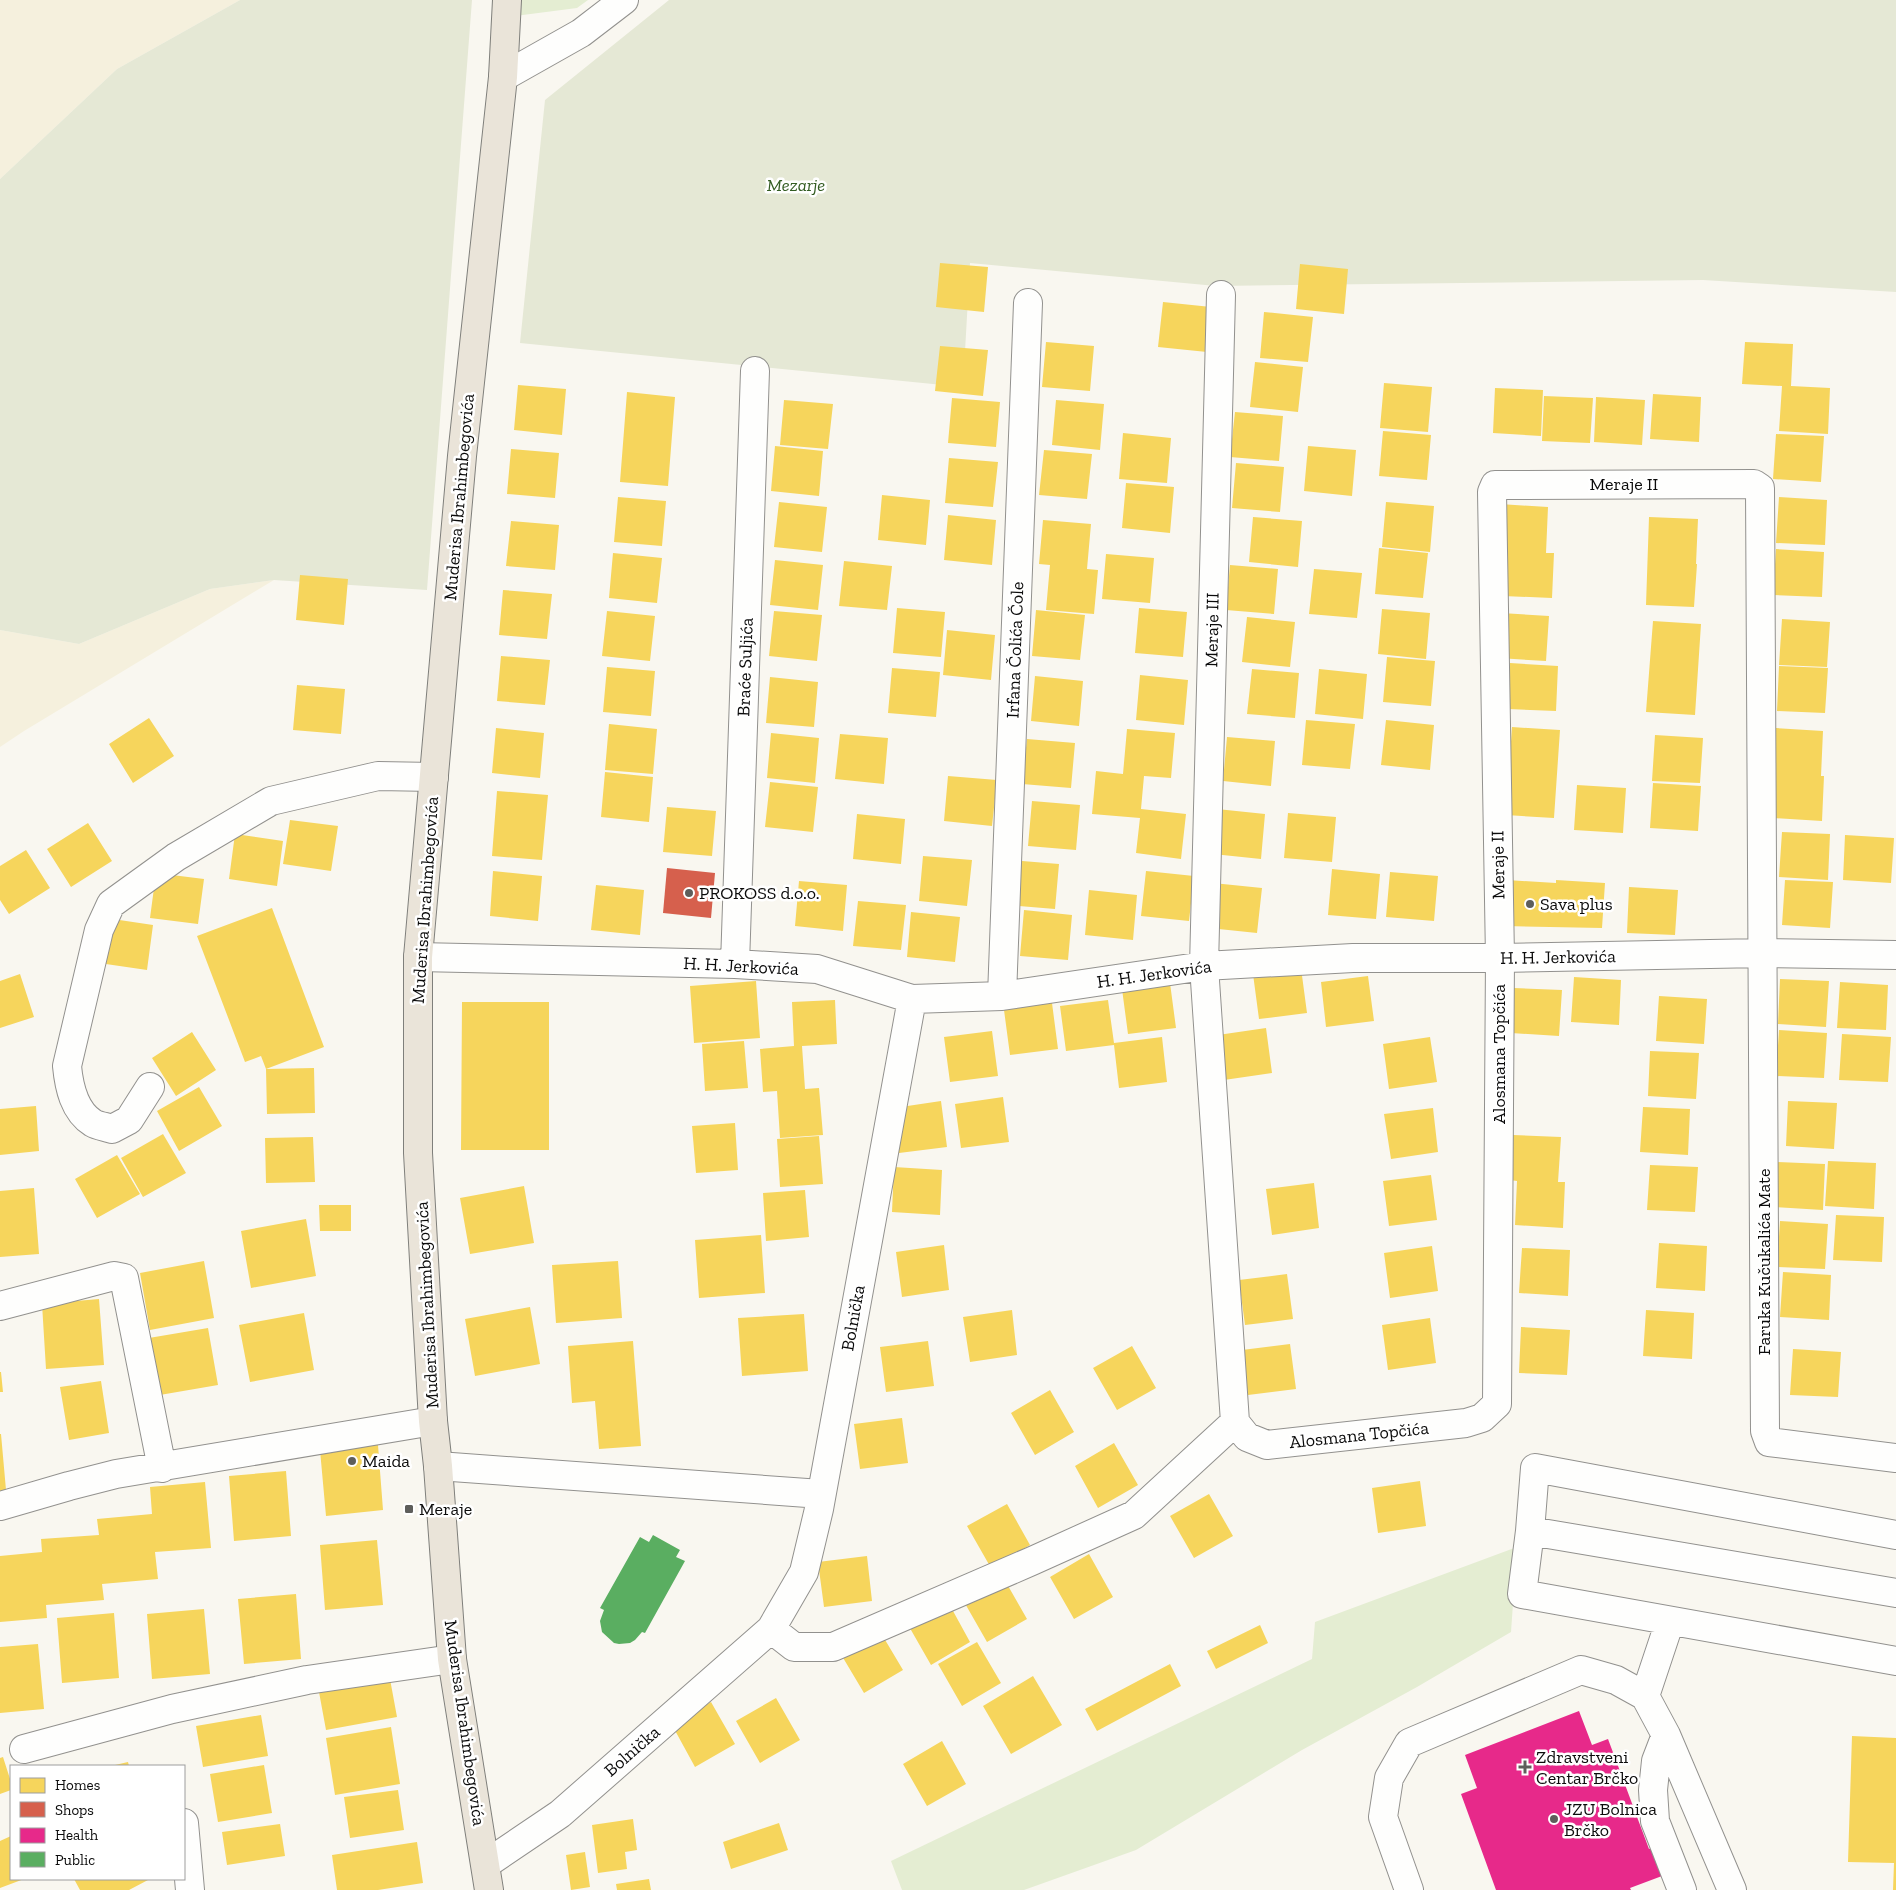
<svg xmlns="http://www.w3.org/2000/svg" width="1896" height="1890" font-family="'Zilla Slab',serif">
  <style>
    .farmland { fill: #f5f0dd }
    .green { fill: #e4edd2 }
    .cemetery { fill: #e5e8d5 }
    .homes { fill: #f6d55c }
    .shops { fill: #d6604d }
    .health { fill: #e7298a }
    .public { fill: #5aae61 }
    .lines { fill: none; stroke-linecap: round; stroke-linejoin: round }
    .minor-casing { stroke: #92918e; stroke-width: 30 }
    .major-casing { stroke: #7f7f7b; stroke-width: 30 }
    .minor { stroke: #fefefd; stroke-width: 28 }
    .major { stroke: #eae4d9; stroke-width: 28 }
    .poi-dot { fill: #5e5e5b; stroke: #fff; stroke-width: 2 }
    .labels { text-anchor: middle; stroke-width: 5; stroke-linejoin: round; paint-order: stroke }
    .park-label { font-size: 18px; font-style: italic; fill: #335c22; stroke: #fff }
    .street-label { font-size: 18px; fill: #0b0b0b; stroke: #fff }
    .poi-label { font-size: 18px; fill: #0b0b0b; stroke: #fff; text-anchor: start }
  </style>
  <rect width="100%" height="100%" fill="#f9f7f0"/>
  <!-- farmland -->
  <path class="farmland" d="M0,0h240l-123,69 -117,110z
    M274,580l-250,151 -24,16v-117l79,14 131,-55z"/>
  <!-- green -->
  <path class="green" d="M515,0h73l-11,8 -62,8z
    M1517,1547l-6,85 -94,55 -115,63 -166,100 -112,40h-122l-11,-29 421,-202 3,-37z"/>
  <!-- cemetery -->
  <path class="cemetery" d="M240,0h232l-45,590 -153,-10 -64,9 -131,55 -79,-14v-451l117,-110z
    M669,0h1227v292l-193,-12 -487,6 -246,-23 -7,124 -443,-44 25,-243z"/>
  <!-- homes -->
  <path class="homes" d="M940,263l48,4 -4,45 -48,-5z
    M1300,264l48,5 -4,45 -48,-5z
    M1163,302l48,5 -4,45 -49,-5z
    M1264,312l49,5 -5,45 -48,-4z
    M1046,342l48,4 -4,45 -48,-4z
    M1745,342l48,2 -2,42 39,2 -2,46 -49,-3 3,-45 -40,-2z
    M940,346l48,4 -5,46 -48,-5z
    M1255,362l48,5 -5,45 -48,-5z
    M1384,383l48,4 -4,45 -48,-4z
    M518,385l48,4 -4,46 -48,-5z
    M1495,388l48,2 -2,46 -48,-3z
    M627,392l48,5 -7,89 -48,-4z
    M1653,394l48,3 -2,45 -49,-3z
    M1544,396l49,2 -3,45 -48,-2z
    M1596,397l49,3 -3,45 -48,-3z
    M952,398l48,4 -4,45 -48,-4z
    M784,400l49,4 -5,45 -48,-4z
    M1056,400l48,4 -4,46 -48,-5z
    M1235,412l48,4 -4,45 -49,-4z
    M1383,431l48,4 -4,45 -48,-4z
    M1123,433l48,5 -4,45 -48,-4z
    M1776,434l48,2 -3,46 -48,-3z
    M775,446l48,5 -4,45 -48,-5z
    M1308,446l48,4 -4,46 -48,-5z
    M511,449l48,4 -4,45 -48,-4z
    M1044,450l48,4 -5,45 -48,-4z
    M949,458l49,4 -5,45 -48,-4z
    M1236,463l48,4 -4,45 -48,-4z
    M1126,483l48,4 -4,46 -48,-5z
    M882,495l48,5 -4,45 -48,-5z
    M618,497l48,4 -4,45 -48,-4z
    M1779,497l48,3 -2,45 -49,-2z
    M779,502l48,5 -5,45 -48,-5z
    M1386,502l48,4 -4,46 -48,-5z
    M1500,504l48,3 -2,46h8l-2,45 -49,-2z
    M948,515l48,5 -4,45 -48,-5z
    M1253,517l49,4 -4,46 -49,-5z
    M1649,517l49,2 -2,45h1l-3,43 -48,-2z
    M1043,520l48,4 -4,45 11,1 -4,44 -48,-4 4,-45 -11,-1z
    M511,521l48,4 -4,45 -49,-4z
    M1379,548l49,5 -5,45 -48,-4z
    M1776,549l48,3 -2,45 -49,-2z
    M613,553l49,5 -5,45 -48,-5z
    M1106,554l48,4 -4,45 -48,-4z
    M775,560l48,5 -5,45 -48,-5z
    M844,561l48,5 -5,44 -48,-4z
    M1230,565l48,4 -4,45 -48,-4z
    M1314,569l48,4 -5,45 -48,-4z
    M300,575l48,4 -4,46 -48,-5z
    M503,590l49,4 -5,45 -48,-4z
    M897,608l48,4 -4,45 -48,-4z
    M1139,608l48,4 -4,45 -48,-4z
    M1382,609l48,4 -4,46 -48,-5z
    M1036,610l49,5 -5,45 -48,-4z
    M607,611l48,5 -5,45 -48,-5z
    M774,611l48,4 -5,46 -48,-5z
    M1501,613l48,3 -3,45 -48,-3z
    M1247,617l48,5 -5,45 -48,-5z
    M1782,619l48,3 -3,45 -48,-2z
    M1653,621l48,3 -6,91 -49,-3z
    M947,630l48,5 -4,45 -48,-5z
    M501,656l49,4 -5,45 -48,-4z
    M1387,657l48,4 -4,45 -48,-4z
    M1510,663l48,3 -2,45 -48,-2z
    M1779,666l49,2 -3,45 -48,-2z
    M607,667l48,4 -4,45 -48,-4z
    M892,668l48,4 -4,45 -48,-4z
    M1252,669l47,4 -4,45 -48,-4z
    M1319,669l48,5 -4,45 -48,-5z
    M1140,675l48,5 -4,45 -48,-5z
    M1035,676l48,5 -4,45 -48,-5z
    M770,677l48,5 -4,45 -48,-4z
    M297,685l48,4 -4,45 -48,-4z
    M149,718l25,38 -41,27 -24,-39z
    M1306,720l49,4 -5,45 -48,-4z
    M1386,720l48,5 -4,45 -49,-5z
    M609,724l48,5 -4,45 -48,-4z
    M1512,727l48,3 -6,88 -48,-3z
    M496,728l48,5 -4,45 -48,-5z
    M1776,728l47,3 -2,45h3l-2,45 -48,-3 2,-45h-3z
    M1127,729l48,4 -4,45 -27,-2 -3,33 45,5 -5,45 -45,-6 4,-35 -48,-4 4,-43 27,3z
    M771,733l48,5 -4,45 -48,-5z
    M840,734l48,4 -4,46 -49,-5z
    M1655,735l48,3 -3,45 -48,-2z
    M1227,737l48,4 -4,45 -48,-5z
    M1027,739l48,4 -4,45 -49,-4z
    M605,772l48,5 -4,45 -48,-5z
    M948,776l49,4 -5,46 -48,-5z
    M770,782l48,5 -5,45 -48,-5z
    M1653,783l48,3 -3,45 -48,-3z
    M1577,785l49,3 -3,45 -49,-3z
    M497,791l51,4 -6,65 -50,-4z
    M1032,801l48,4 -4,45 -48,-4z
    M667,807l49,4 -4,45 -49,-4z
    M1217,809l48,5 -4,45 -48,-5z
    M1288,813l48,4 -4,45 -48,-4z
    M857,814l48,5 -4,45 -48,-5z
    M290,820l48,6 -7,45 -48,-7z
    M88,823l24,38 -41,26 -24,-38z
    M1782,832l48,2 -2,46 -49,-3z
    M235,834l48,7 -6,45 -48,-7z
    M1845,835l49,3 -3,45 -48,-3z
    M26,850l24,38 -41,26 -9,-14v-34z
    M923,856l49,4 -5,46 -48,-5z
    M1011,860l48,4 -4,45 -48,-4z
    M1332,869l48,5 -4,45 -48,-4z
    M493,871l49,5 -4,45 -48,-5z
    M1146,871l48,5 -5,45 -48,-5z
    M1390,872l48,4 -4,45 -48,-4z
    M156,873l48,6 -6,45 -48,-6z
    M1507,880l49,3v-3l49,3 -3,45 -97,-2z
    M1785,880l48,2 -3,46 -48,-3z
    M799,881l48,4 -4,46 -48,-5z
    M1213,883l49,5 -5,45 -48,-5z
    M596,885l48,5 -4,45 -49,-5z
    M1629,887l49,3 -3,45 -48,-2z
    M1089,890l48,5 -4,45 -48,-5z
    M858,901l48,4 -5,45 -48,-4z
    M272,908l52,139 -58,22 -5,-13 -16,6 -48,-126z
    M1024,910l48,5 -4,45 -48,-4z
    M911,912l49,5 -5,45 -48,-5z
    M106,918l47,7 -6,45 -48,-7z
    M1301,968l6,45 -48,6 -6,-45z
    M20,974l14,43 -34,11v-47z
    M1368,976l6,45 -48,6 -5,-45z
    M1574,977l47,3 -2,45 -48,-3z
    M1780,979l49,2 -3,46 -48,-3z
    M756,981l4,57 -66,5 -4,-57z
    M1840,982l48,3 -2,45 -49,-2z
    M1170,983l6,45 -48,6 -6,-45z
    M1514,988l48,2 -3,46 -48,-3z
    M1659,996l48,3 -3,45 -48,-3z
    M835,1000l2,44 -35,2 3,43 14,-1 4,47 -43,3 -3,-47 -14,1 -3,-43 34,-3 -2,-44z
    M1108,1000l6,43 48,-6 5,45 -48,6 -5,-43 -48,6 -6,-45z
    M462,1002h87v148h-88z
    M1052,1003l6,46 -48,6 -6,-45z
    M1266,1028l6,45 -48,7 -6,-45z
    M1779,1030l48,3 -3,45 -48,-2z
    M992,1031l6,45 -48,6 -6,-45z
    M192,1032l24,38 -40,26 -24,-38z
    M1842,1034l49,3 -3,45 -49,-2z
    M1430,1037l7,45 -48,7 -6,-45z
    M744,1041l4,47 -43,3 -3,-47z
    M1650,1051l49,2 -3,46 -48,-3z
    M314,1068l1,45 -48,1 -1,-45z
    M199,1087l23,39 -43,25 -22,-40z
    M1003,1097l6,45 -48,6 -6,-44z
    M941,1101l6,46 -48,6 -5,-45z
    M1788,1101l49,2 -3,46 -48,-3z
    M36,1106l3,45 -39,4v-46z
    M1643,1107l47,2 -2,46 -48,-3z
    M1433,1108l5,44 -47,7 -7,-45z
    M735,1123l3,47 -42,3 -4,-47z
    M163,1134l23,39 -43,24 -22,-39z
    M1513,1135l48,2 -3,45h7l-2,46 -48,-3 2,-44 -7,-1z
    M819,1136l4,48 -43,3 -3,-48z
    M313,1137l2,45 -49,1 -1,-45z
    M117,1155l23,39 -43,24 -22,-39z
    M1828,1161l48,2 -2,46 -49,-3z
    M1777,1162l48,2 -2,46 -48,-3z
    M1650,1165l48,2 -3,45 -48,-2z
    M894,1167l48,3 -2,45 -48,-3z
    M1431,1175l6,45 -48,6 -6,-45z
    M1314,1183l5,45 -47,7 -6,-46z
    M524,1186l10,57 -64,11 -10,-56z
    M34,1188l5,66 -39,3v-66z
    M805,1190l4,47 -43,4 -3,-48z
    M319,1205h32v26h-31z
    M1836,1215l48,2 -2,45 -49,-2z
    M306,1219l10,57 -65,12 -10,-57z
    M1780,1221l48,3 -3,45 -48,-2z
    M761,1235l4,58 -66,5 -4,-58z
    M1659,1243l48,3 -2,45 -49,-3z
    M944,1245l5,45 -47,7 -6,-45z
    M1432,1246l6,45 -48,7 -6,-45z
    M1522,1248l48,2 -2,46 -49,-3z
    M204,1261l10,57 -64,12 -10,-57z
    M618,1261l4,57 -66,5 -4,-58z
    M1783,1272l48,3 -2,45 -49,-3z
    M1287,1274l6,45 -48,6 -6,-45z
    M99,1299l5,66 -58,4 -4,-65z
    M530,1307l10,57 -65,12 -10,-57z
    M1012,1310l5,45 -47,7 -7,-45z
    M1646,1310l48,3 -2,46 -49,-3z
    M304,1313l10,57 -64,12 -11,-57z
    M804,1314l4,57 -66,5 -4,-58z
    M1430,1318l6,45 -48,7 -6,-45z
    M1521,1327l49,3 -3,45 -48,-2z
    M208,1328l10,57 -64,11 -11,-57z
    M633,1341l8,105 -42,3 -4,-48 -23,2 -4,-57z
    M928,1341l6,45 -48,6 -6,-45z
    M1290,1344l6,45 -48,6 -6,-45z
    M1132,1346l24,42 -39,22 -24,-42z
    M1793,1349l48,3 -3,45 -48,-2z
    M0,1372h1l2,20h-3z
    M101,1381l8,52 -40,7 -9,-53z
    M1050,1390l24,42 -39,23 -24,-42z
    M902,1418l6,45 -48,6 -6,-45z
    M0,1434h1l5,56 -6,1z
    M1114,1443l24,42 -40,23 -23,-42z
    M378,1445l5,65 -57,6 -6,-66z
    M286,1471l5,65 -57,5 -5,-65z
    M1420,1481l6,45 -48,7 -6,-45z
    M205,1482l6,66 -56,4 3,27 -56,5 2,16 -58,5 1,13 -47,4v-66l42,-4 -1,-13 58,-4 -2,-16 55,-5 -2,-27z
    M1209,1494l24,42 -39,22 -24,-42z
    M1007,1504l23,41 -39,23 -24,-42z
    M377,1540l6,65 -58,5 -5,-65z
    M1089,1554l24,43 -39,22 -24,-42z
    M867,1556l5,45 -48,6 -6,-45z
    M1003,1577l24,42 -40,23 -24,-42z
    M296,1594l5,65 -57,5 -6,-65z
    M947,1600l23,42 -39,23 -24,-42z
    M204,1609l6,65 -58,5 -5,-65z
    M114,1613l5,65 -57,5 -5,-65z
    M1260,1625l8,18 -52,26 -9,-18z
    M878,1628l25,42 -39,23 -25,-42z
    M977,1642l24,41 -39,23 -24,-42z
    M38,1644l6,65 -44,4v-66z
    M1170,1664l11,22 -84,45 -12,-22z
    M1033,1676l29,49 -51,29 -28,-48z
    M390,1679l7,38 -71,13 -7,-38z
    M776,1698l24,42 -40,23 -24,-42z
    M711,1702l24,42 -40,23 -23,-42z
    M261,1715l7,41 -65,11 -7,-41z
    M391,1727l9,57 -65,11 -9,-57z
    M1852,1736l44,2v152h-3l1,-27 -46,-1z
    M942,1741l24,43 -39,22 -24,-42z
    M3,1757l8,25v8l-11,4v-36z
    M128,1762l1,4h-14v-1z
    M264,1765l8,48 -54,9 -8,-48z
    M398,1790l6,40 -54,8 -6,-41z
    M633,1819l4,31 -12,2 2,17 -29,4 -6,-48z
    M779,1823l9,27 -57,19 -8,-27z
    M280,1824l5,32 -58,9 -5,-33z
    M11,1836v43h13l-24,9v-47z
    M417,1842l6,41 -45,7h-41l-5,-35z
    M585,1852l5,35 -19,3 -5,-35z
    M74,1879h74v1l-19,10h-49z
    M649,1879l2,11h-34l-1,-6z"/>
  <!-- shops -->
  <path class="shops" d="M667,868l48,5 -4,45 -48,-5z"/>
  <!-- health -->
  <path class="health" d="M1579,1711l13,34 16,-6 41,110 10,-4 11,28 -40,15 1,2h-135l-35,-96 16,-6 -12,-33z"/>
  <!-- public -->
  <path class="public" d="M653,1535l27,15 -4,7 9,4 -40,72 -3,-1 -7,8 -5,3 -11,1 -5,-1 -12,-11 -2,-11 4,-11 -4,-2 40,-71 9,5z"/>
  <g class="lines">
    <!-- minor casing -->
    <g class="minor-casing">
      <path id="minor" d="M503,77l78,-44 43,-33
        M1221,295l-17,671 31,456 12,15 20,8 199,-22 16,-5 15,-14 3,-446 -8,-466 3,-7 259,-1 6,4 5,943 4,11 127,16
        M418,957l317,7 82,5 95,30 90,-3 202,-30 149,-8h147l263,-5 133,2
        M735,964l20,-593
        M1002,996l26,-693
        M150,1087l-21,33 -17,9c-5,-2 -14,-3 -19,-6 -19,-12 -24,-36 -26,-57l32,-136 12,-26 65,-47 95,-56 107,-25 56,1
        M0,1306l114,-30 10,2 38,190
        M438,1466l383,28
        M0,1506l69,-20 47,-12 317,-53
        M1530,1531l-8,63 374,67
        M1896,1535l-361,-67 -5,63 366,62
        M771,1629l23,18h39l199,-86 102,-46 101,-93
        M1645,1696l25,-75
        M1666,1735l-10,26 -3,29 2,31 27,69
        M24,1749l148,-40 135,-29 145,-21
        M184,1823l6,67
        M486,1864l74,-50 211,-185 33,-57 15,-63 93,-510
        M1409,1890l-26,-73 6,-39 20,-35 172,-73 35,10 29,16 21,39 66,155"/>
    </g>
    <!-- major casing -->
    <g class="major-casing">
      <path id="major" d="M489,1890l-37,-231 -14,-193 -5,-45 -15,-268v-196l44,-501 41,-379 4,-77"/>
    </g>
    <!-- minor -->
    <use href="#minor" class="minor"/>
    <!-- major -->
    <use href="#major" class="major"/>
  </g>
  <!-- markers -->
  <g class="poi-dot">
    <circle cx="689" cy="893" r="5"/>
    <circle cx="1530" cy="904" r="5"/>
    <circle cx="352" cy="1461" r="5"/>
    <rect x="404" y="1504" width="10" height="10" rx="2.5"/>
    <path d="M1522.5 1759.5h5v5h5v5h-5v5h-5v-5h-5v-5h5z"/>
    <circle cx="1554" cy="1819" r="5"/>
  </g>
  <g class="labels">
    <!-- park labels -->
    <g class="park-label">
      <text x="796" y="191">Mezarje</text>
    </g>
    <!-- street labels -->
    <g class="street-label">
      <text x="1624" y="490">Meraje II</text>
      <text transform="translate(459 497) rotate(-85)" y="6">Muderisa Ibrahimbegovića</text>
      <text transform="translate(1212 630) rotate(-89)" y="6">Meraje III</text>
      <text transform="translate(1015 650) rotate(-88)" y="6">Irfana Čolića Čole</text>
      <text transform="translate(745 667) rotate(-88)" y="6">Braće Suljića</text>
      <text transform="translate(1498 865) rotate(-91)" y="6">Meraje II</text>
      <text transform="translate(425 900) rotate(-86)" y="6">Muderisa Ibrahimbegovića</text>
      <text transform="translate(1558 957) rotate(-1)" y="6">H. H. Jerkovića</text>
      <text transform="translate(741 966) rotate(3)" y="6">H. H. Jerkovića</text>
      <text transform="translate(1154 974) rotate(-8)" y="6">H. H. Jerkovića</text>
      <text transform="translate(1499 1054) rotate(-90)" y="6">Alosmana Topčića</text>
      <text transform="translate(1764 1262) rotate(-90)" y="6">Faruka Kučukalića Mate</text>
      <text transform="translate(427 1305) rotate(-93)" y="6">Muderisa Ibrahimbegovića</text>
      <text transform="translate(853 1318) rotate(-80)" y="6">Bolnička</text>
      <text transform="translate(1359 1435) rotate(-6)" y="6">Alosmana Topčića</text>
      <text transform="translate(465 1723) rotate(82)" y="6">Muderisa Ibrahimbegovića</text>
      <text transform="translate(632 1751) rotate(-41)" y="6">Bolnička</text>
    </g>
    <!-- poi labels -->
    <g class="poi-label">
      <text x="699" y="899">PROKOSS d.o.o.</text>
      <text x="1540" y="910">Sava plus</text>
      <text x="362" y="1467">Maida</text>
      <text x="419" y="1515">Meraje</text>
      <text x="1536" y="1763">Zdravstveni<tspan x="1536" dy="21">Centar Brčko</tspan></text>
      <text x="1564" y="1815">JZU Bolnica<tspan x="1564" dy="21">Brčko</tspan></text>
    </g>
  </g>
  <!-- legend -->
  <rect x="10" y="1765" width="175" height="115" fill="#ffffff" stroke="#9d9d9d"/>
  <rect x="20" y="1778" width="25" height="15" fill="#f6d55c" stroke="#9d9d9d"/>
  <text x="55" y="1790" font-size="15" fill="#0b0b0b">Homes</text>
  <rect x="20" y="1802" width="25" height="15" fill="#d6604d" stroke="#9d9d9d"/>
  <text x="55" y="1815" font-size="15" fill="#0b0b0b">Shops</text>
  <rect x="20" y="1828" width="25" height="15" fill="#e7298a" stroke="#9d9d9d"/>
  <text x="55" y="1840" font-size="15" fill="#0b0b0b">Health</text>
  <rect x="20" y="1852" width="25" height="15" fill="#5aae61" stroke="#9d9d9d"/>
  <text x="55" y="1865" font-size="15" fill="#0b0b0b">Public</text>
</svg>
